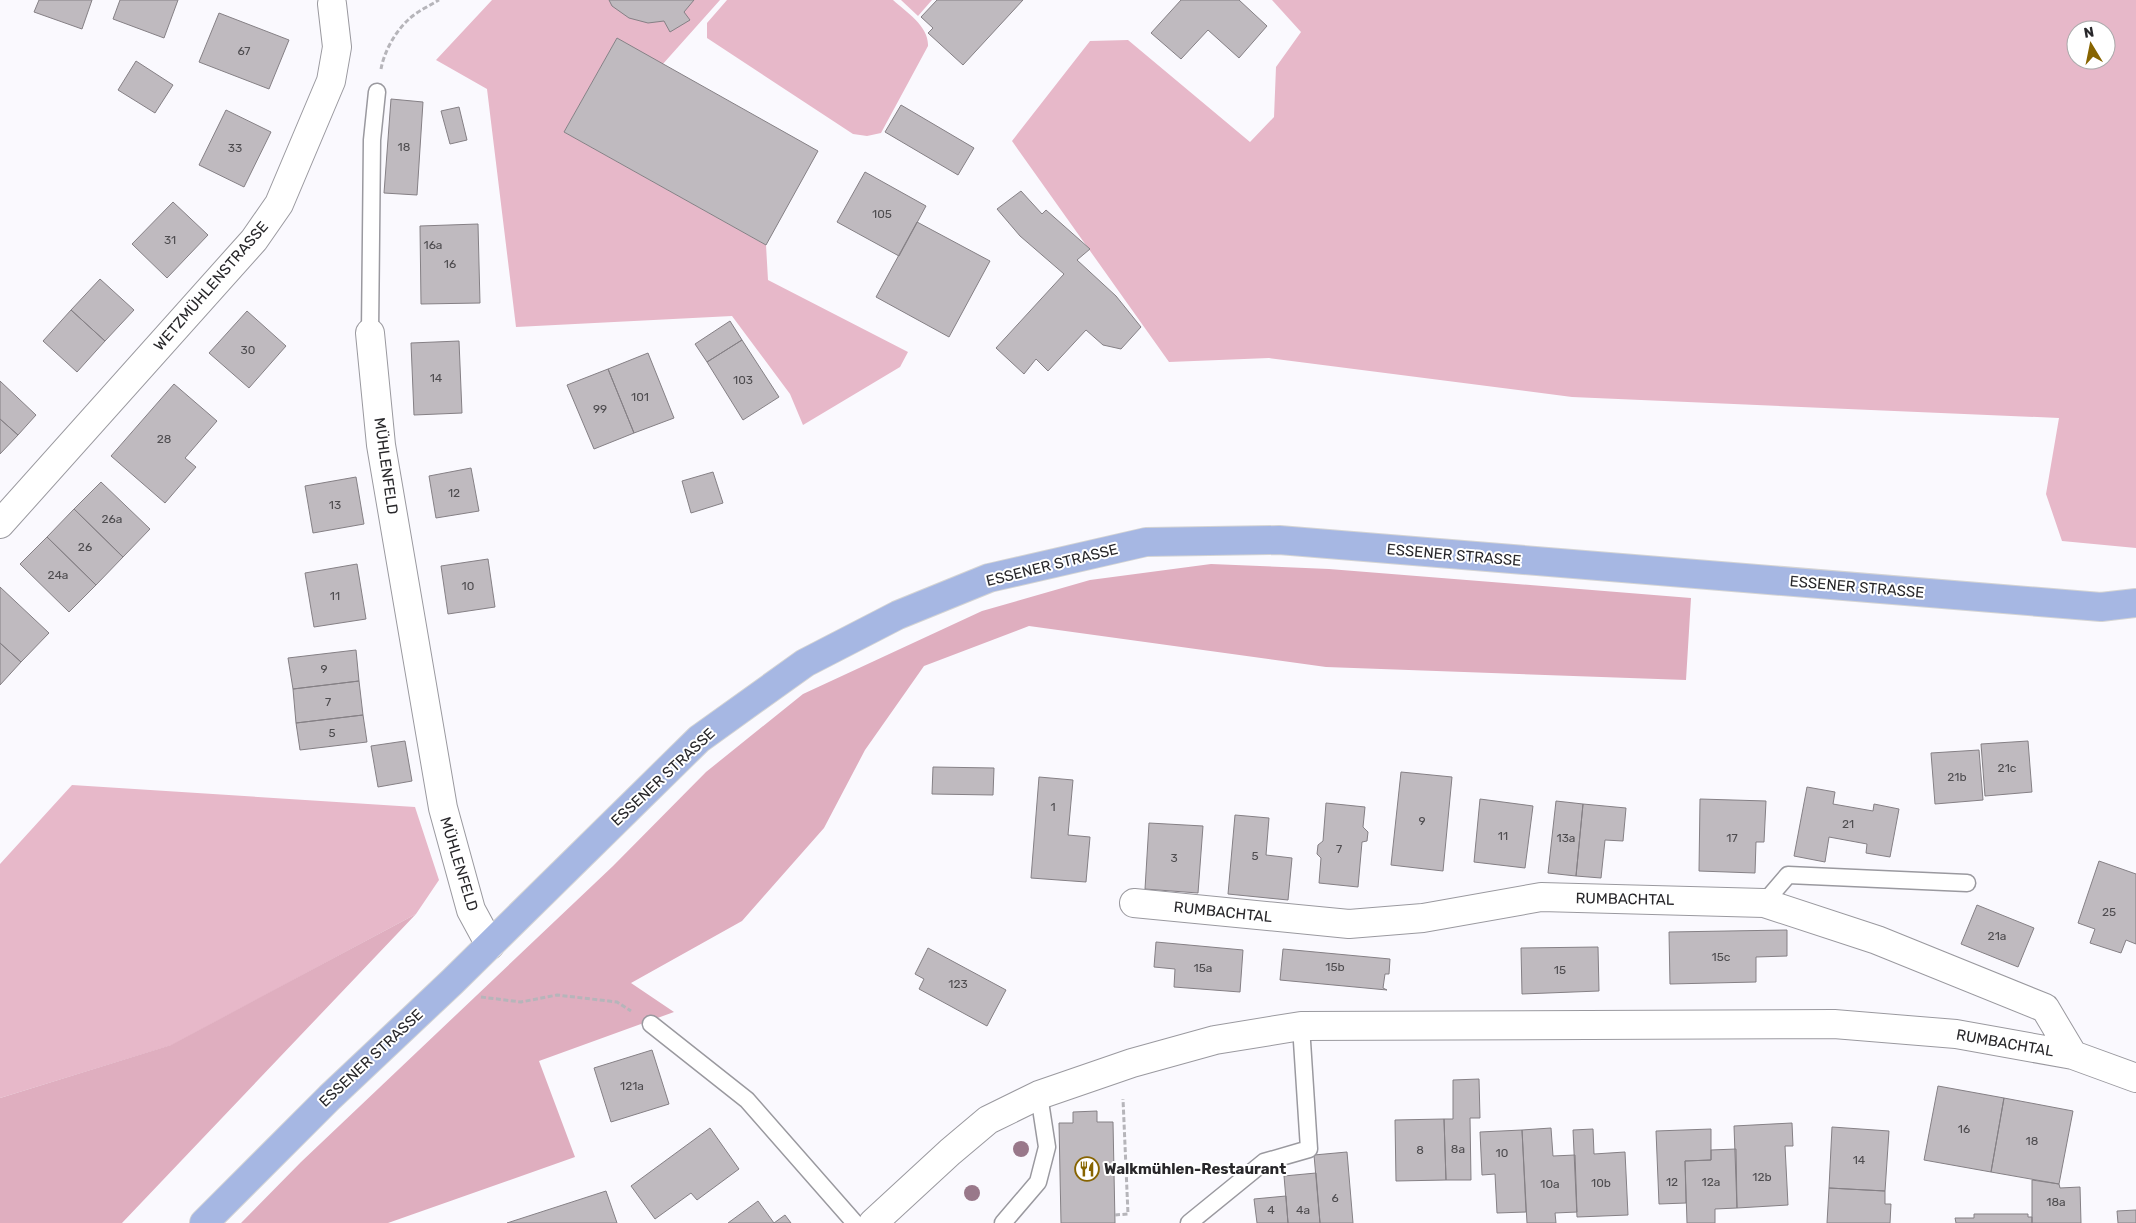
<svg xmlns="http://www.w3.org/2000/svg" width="2136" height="1223" font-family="Rubik,sans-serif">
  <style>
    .green { fill: #e7b8c9; fill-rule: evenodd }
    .forest { fill: #dfaebf }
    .building { fill: #bfbabf; stroke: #858085 }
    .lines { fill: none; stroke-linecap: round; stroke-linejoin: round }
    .service-casing { stroke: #9a999f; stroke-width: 19 }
    .minor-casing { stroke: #9a999f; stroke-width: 30 }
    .primary-casing { stroke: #d4d4d4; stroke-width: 30 }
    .path { stroke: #b6b5ba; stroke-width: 3; stroke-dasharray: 5 2.5; stroke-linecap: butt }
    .service { stroke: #fff; stroke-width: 16 }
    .minor { stroke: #fff; stroke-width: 28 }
    .primary { stroke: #a6b7e3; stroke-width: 28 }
    .tree { fill: #99788a }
    .labels { text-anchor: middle; stroke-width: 4; stroke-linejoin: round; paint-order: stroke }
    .number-label { font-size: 12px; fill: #4e4c4f }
    .street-label { font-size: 15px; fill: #28272a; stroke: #fff }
    .poi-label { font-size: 15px; font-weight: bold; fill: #28272a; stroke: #fff; text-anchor: start }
  </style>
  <rect width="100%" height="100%" fill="#faf9fe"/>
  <!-- green -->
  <path class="green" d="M492,0h228l-58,65 -45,-27 -53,94 202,113 2,35 140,72 -8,15 -97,58 -13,-31 -58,-78 -216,11 -29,-238 -51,-29z
    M727,0h166c13,12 36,26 35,46l-47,87 -14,3 -14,-2 -146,-96v-15z
    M901,0h31l-14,16z
    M1272,0h864v548l-74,-7 -16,-47 13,-76 -487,-21 -303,-39 -100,4 -157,-221 78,-100 38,-1 122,102 24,-25 2,-50 25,-35zM2076,30h30v30h-30z
    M72,785l343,22 24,73 -23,34 -244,131 -172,53v-234z"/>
  <!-- forest -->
  <path class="forest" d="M1211,564l118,5 362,29 -5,82 -360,-13 -297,-41 -105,40 -59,84 -41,78 -82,93 -111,62 43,29 -135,49 36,96 -187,66h-147l60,-61 312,-296 93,-94 97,-78 179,-83 108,-31z
    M416,914l-294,309h-122v-125l171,-53z"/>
  <!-- building -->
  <path class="building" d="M39,0h53l-10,29 -48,-17z
    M120,0h58l-14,38 -51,-19z
    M609,0h85l-10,12 6,8 -20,12 -6,-11 -16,2 -19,-5 -17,-12z
    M937,0h86l-60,65 -35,-32 5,-5 -12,-11z
    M1181,0h58l28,26 -28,32 -31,-28 -27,29 -30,-26z
    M219,13l70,27 -20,49 -70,-27z
    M617,38l201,113 -52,94 -202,-113z
    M136,61l37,24 -18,28 -37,-23z
    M391,99l32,3 -6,93 -33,-2z
    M901,105l73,43 -16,27 -73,-43z
    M459,107l8,33 -17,4 -9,-33z
    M226,110l45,22 -27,55 -45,-22z
    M865,172l61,34 -27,50 -62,-34z
    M1021,191l21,23 4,-4 44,39 -13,11 39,36 25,31 -20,22 -18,-4 -17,-15 -38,41 -12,-12 -12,15 -28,-26 68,-74 -44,-38 -23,-27z
    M173,202l35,33 -41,43 -35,-34z
    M917,222l73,39 -41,76 -73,-40z
    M478,224l2,79 -59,1 -1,-78z
    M100,279l34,31 -29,31 -34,-31z
    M71,310l34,31 -28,31 -34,-31z
    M247,311l39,35 -37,42 -40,-35z
    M730,321l12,19 -35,22 -12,-18z
    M742,340l37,57 -36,23 -36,-58z
    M459,341l3,72 -48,2 -3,-72z
    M648,353l26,65 -40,15 -26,-64z
    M608,369l26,64 -40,16 -27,-64z
    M0,381l36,34 -18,20 -18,-16z
    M174,384l43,37 -32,37 11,9 -31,36 -54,-47z
    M0,419l18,16 -18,19z
    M471,468l8,43 -43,7 -7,-42z
    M713,472l10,31 -32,10 -9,-32z
    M356,477l8,47 -51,9 -8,-47z
    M101,482l49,47 -27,28 -49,-48z
    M74,509l49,48 -27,28 -49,-48z
    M47,537l49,48 -27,27 -49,-48z
    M488,559l7,48 -47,7 -7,-48z
    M357,564l9,55 -52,8 -9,-54z
    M0,587l49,46 -28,29 -21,-19z
    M0,643l21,19 -21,23z
    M356,650l3,31 -66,8 -5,-31z
    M359,681l4,34 -67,8 -3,-34z
    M363,715l4,27 -67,8 -4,-27z
    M405,741l7,40 -34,6 -7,-41z
    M2028,741l4,51 -47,4 -4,-52z
    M1979,750l4,50 -48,4 -4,-51z
    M933,767l61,1 -1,27 -61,-1z
    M1401,772l51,5 -9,94 -52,-6z
    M1039,777l34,3 -5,55 22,2 -4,45 -55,-4z
    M1807,787l28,5 -2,12 40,7 1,-7 25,5 -9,48 -24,-4 1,-9 -38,-7 -4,25 -31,-6z
    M1480,799l53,7 -8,62 -51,-6z
    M1700,799l66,2 -2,41h-8l-1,31 -56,-2z
    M1556,801l27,3 -7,72 -28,-3z
    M1326,803l39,4 -2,20 5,5 -1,9 -5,1 -4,45 -39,-4 2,-25 -4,-4 1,-9 5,-4z
    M1583,804l43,4 -3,33 -18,-1 -4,38 -25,-2z
    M1235,815l34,3 -3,37 26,3 -4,42 -60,-6z
    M1149,823l54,3 -5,67 -53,-4z
    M2099,861l37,13v70l-10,-4 -5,13 -31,-10 5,-14 -17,-6z
    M1977,905l57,23 -16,39 -57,-23z
    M1787,930v26l-31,1v25l-86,2 -1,-52z
    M1156,942l87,8 -3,42 -66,-5 1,-18 -21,-2z
    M1598,947l1,44 -77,3 -1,-46z
    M928,948l78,42 -19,36 -68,-37 5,-10 -9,-5z
    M1283,949l107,10 -1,15h-4l-2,14 4,2 -107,-10z
    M652,1050l17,54 -58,18 -17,-54z
    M1479,1079l1,39h-10l1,62h-25l-2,-61h9v-39z
    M1938,1086l66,12 -13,74 -67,-12z
    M2004,1098l69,13 -14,73 -68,-12z
    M1097,1111v11h16l2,101h-54l-2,-100h14v-11z
    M1444,1119l2,61 -50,1 -1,-61z
    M1792,1123l1,23h-8l3,59 -51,3 -3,-82z
    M1832,1127l57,4 -4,60 -56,-3z
    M710,1128l29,41 -42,31 -6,-7 -36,26 -24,-33z
    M1551,1128l2,28 22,-1 2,57 -22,1 1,10h-29l-5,-93z
    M1593,1129l1,25 31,-2 3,63 -51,2 -4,-87z
    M1711,1129v31l-26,1 1,42 -27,1 -3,-73z
    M1522,1130l4,82 -29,1 -2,-39 -13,1 -2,-43z
    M1736,1149l1,59 -22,1v14h-28l-2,-62 26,-1v-10z
    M1347,1152l6,71h-33l-6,-68z
    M1316,1173l4,50h-32l-4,-47z
    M2032,1180l27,4 1,4 20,-1 1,36h-49z
    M1829,1188l56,3v13h6l-1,19h-63z
    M606,1191l11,32h-110z
    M1286,1196l2,27h-31l-3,-24z
    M758,1201l16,22 11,-8 6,8h-63z
    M2136,1210v13h-18l-1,-12z
    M1974,1214h54v3h4v6h-76l-1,-5h19z"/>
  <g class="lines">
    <!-- service casing -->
    <g class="service-casing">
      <path id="service" d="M370,333l2,-193 5,-48
        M1764,903l24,-28 179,8
        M651,1024l96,76 108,123
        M1003,1223l35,-41 9,-35 -8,-52
        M1189,1223l75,-61 45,-13 -8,-123"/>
    </g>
    <!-- minor casing -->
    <g class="minor-casing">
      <path id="minor" d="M370,333l11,112 62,363 28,102 19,35
        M0,524l254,-284 25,-36 52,-123 6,-34 -5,-43
        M1134,903l215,21 74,-6 118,-21 223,6 113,37 168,68 28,47
        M873,1223l77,-71 38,-32 51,-25 93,-32 83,-23 86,-14 533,-2 122,10 117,21 63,23"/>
    </g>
    <!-- primary casing -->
    <g class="primary-casing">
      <path id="primary" d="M204,1223l126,-126 122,-115 247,-243 106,-76 93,-48 91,-37 157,-36 133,-2 822,67 35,-4"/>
    </g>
    <!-- path -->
    <path class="path" d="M381,69c3,-17 14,-37 27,-49 8,-8 21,-14 31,-20
      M481,997l40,5 36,-7 60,7 14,9
      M1115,1215l13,-1 -5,-115"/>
    <!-- service -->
    <use href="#service" class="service"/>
    <!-- minor -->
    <use href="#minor" class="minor"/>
    <!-- primary -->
    <use href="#primary" class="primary"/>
  </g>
  <!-- trees -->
  <g class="tree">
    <circle cx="1021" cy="1149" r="8"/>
    <circle cx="972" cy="1193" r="8"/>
  </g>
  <!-- icons -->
  <defs>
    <g id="restaurant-ring" transform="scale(1.25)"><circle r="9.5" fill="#fff" stroke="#876400" stroke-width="1.5"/><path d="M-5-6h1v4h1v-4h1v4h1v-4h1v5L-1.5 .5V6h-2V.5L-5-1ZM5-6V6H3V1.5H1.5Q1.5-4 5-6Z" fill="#876400"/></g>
  </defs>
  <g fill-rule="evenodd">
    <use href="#restaurant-ring" x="1087" y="1169"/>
  </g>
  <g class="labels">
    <!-- number labels -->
    <g class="number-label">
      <text x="244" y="55">67</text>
      <text x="404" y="151">18</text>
      <text x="235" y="152">33</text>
      <text x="882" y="218">105</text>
      <text x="170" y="244">31</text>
      <text x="433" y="249">16a</text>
      <text x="450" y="268">16</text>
      <text x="248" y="354">30</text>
      <text x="436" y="382">14</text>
      <text x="743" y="384">103</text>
      <text x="640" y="401">101</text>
      <text x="600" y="413">99</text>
      <text x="164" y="443">28</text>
      <text x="454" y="497">12</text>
      <text x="335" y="509">13</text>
      <text x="112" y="523">26a</text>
      <text x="85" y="551">26</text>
      <text x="58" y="579">24a</text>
      <text x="468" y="590">10</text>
      <text x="335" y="600">11</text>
      <text x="324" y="673">9</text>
      <text x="328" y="706">7</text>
      <text x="332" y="737">5</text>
      <text x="2007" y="772">21c</text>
      <text x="1957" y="781">21b</text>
      <text x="1053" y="811">1</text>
      <text x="1422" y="825">9</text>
      <text x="1848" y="828">21</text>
      <text x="1503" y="840">11</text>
      <text x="1566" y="842">13a</text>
      <text x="1732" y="842">17</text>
      <text x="1339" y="853">7</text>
      <text x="1255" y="860">5</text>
      <text x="1174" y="862">3</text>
      <text x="2109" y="916">25</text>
      <text x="1997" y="940">21a</text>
      <text x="1721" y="961">15c</text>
      <text x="1335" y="971">15b</text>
      <text x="1203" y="972">15a</text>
      <text x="1560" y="974">15</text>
      <text x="958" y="988">123</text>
      <text x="632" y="1090">121a</text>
      <text x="1964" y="1133">16</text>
      <text x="2032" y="1145">18</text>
      <text x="1458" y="1153">8a</text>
      <text x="1420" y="1154">8</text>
      <text x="1502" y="1157">10</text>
      <text x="1859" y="1164">14</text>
      <text x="1762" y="1181">12b</text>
      <text x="1672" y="1186">12</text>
      <text x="1711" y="1186">12a</text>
      <text x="1601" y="1187">10b</text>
      <text x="1550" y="1188">10a</text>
      <text x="1335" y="1202">6</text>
      <text x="2056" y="1206">18a</text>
      <text x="1271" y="1214">4</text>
      <text x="1303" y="1214">4a</text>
    </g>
    <!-- street labels -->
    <g class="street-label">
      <text transform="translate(211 286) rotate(-49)" y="5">WETZMÜHLENSTRASSE</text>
      <text transform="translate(386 466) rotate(82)" y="5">MÜHLENFELD</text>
      <text transform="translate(1454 555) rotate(5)" y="5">ESSENER STRASSE</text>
      <text transform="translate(1052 565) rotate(-14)" y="5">ESSENER STRASSE</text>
      <text transform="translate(1857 587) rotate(5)" y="5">ESSENER STRASSE</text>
      <text transform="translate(663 777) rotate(-43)" y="5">ESSENER STRASSE</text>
      <text transform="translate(459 864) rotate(73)" y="5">MÜHLENFELD</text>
      <text transform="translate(1625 899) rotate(1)" y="5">RUMBACHTAL</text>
      <text transform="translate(1223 912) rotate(6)" y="5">RUMBACHTAL</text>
      <text transform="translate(2005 1043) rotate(10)" y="5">RUMBACHTAL</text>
      <text transform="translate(371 1058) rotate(-43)" y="5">ESSENER STRASSE</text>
    </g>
    <!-- poi labels -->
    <g class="poi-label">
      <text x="1104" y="1174">Walkmühlen-Restaurant</text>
    </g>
  </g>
  <!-- north arrow -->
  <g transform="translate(2091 45) rotate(350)"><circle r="24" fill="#ffffff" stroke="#a9a9aa"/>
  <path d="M0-4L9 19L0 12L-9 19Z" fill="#876400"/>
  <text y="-8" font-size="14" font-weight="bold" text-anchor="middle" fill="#28272a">N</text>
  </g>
</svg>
